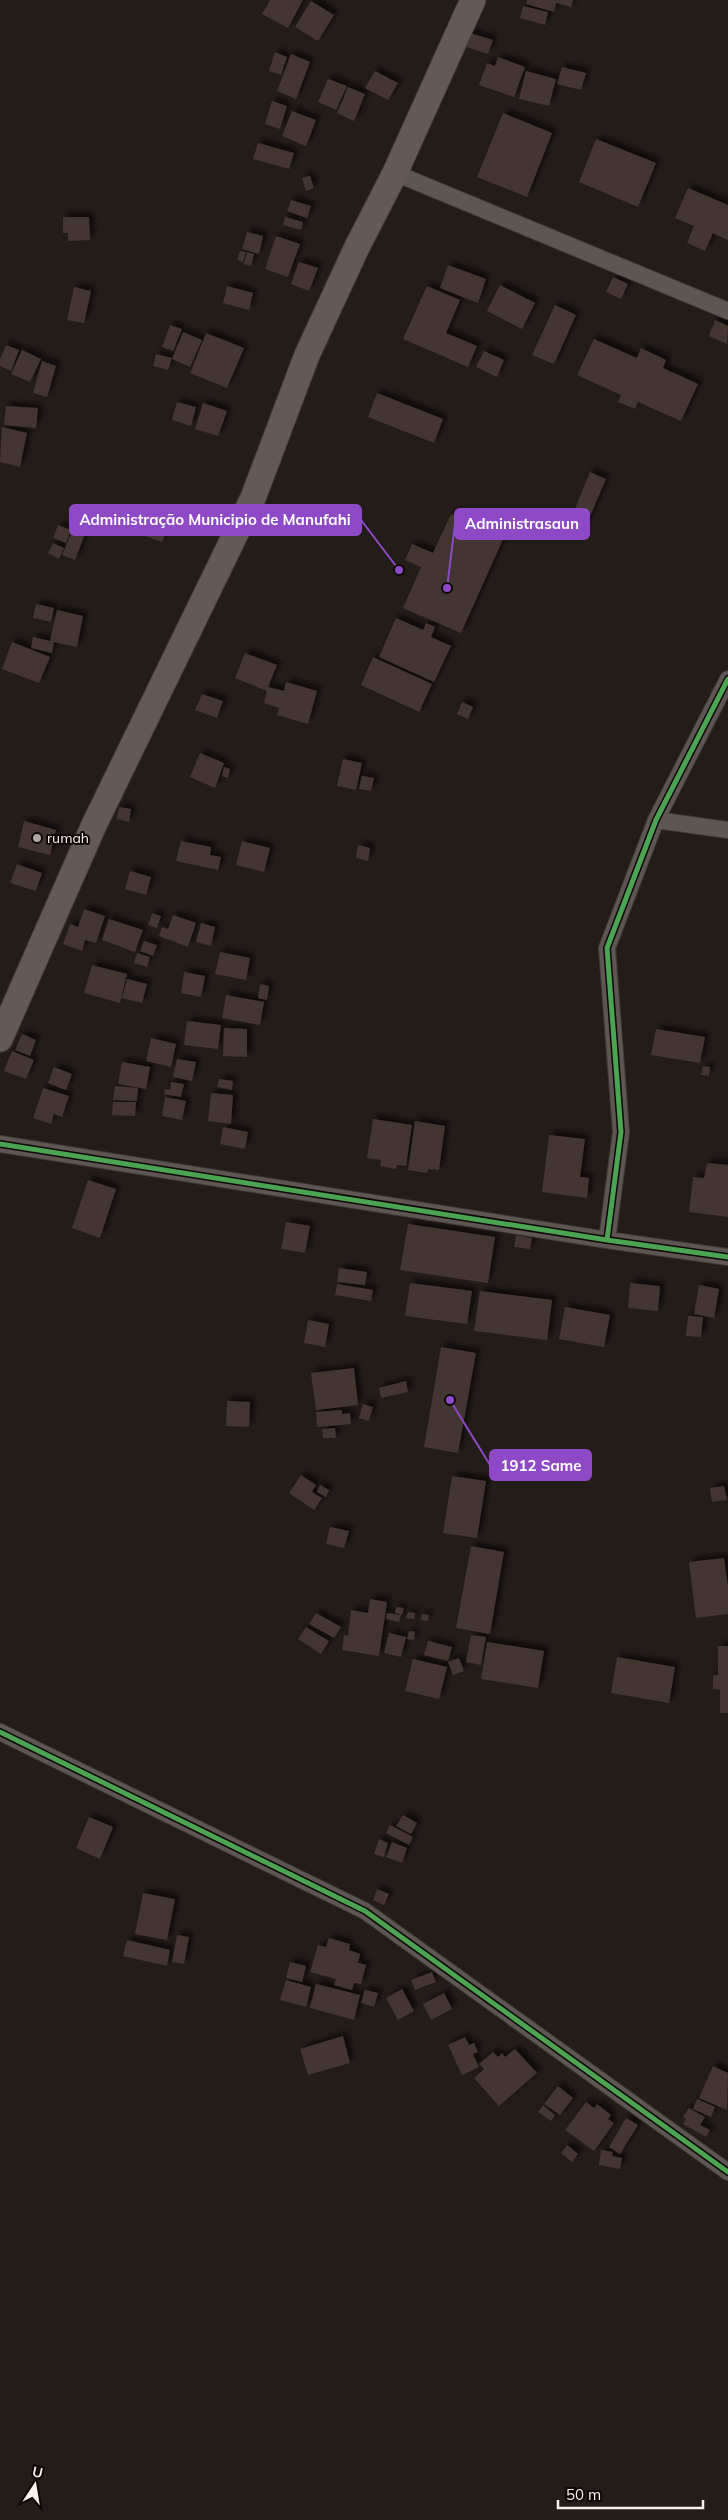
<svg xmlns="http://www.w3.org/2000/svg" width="728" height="2520" font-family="Mulish,sans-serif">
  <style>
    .building { fill: #433530; filter: url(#shadow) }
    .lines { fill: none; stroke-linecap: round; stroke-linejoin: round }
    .street-casing { stroke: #403a37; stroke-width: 18 }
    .primary-casing { stroke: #403a37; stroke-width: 27 }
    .street { stroke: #5d5653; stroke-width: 16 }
    .primary { stroke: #655955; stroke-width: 25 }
    .cycleway-casing { stroke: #0d0705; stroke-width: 8 }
    .cycleway { stroke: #4ca352; stroke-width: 5 }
    .poi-dot { fill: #b0a7a3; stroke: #0d0705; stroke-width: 2 }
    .labels { text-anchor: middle; stroke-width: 4; stroke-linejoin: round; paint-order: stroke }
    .poi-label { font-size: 14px; fill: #fcf2ed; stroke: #0d0705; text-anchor: start }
    .leader { fill: none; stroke: #8e4ac6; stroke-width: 2 }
    .callout-dot { fill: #8e4ac6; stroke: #0d0705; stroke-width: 2 }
    .callout { fill: #8e4ac6; stroke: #8e4ac6; stroke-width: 2 }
    .callout-label { font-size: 15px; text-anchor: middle; font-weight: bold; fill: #fff }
  </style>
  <defs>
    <filter id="shadow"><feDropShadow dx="4.5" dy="-4.5" stdDeviation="2.5" flood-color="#0009"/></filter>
  </defs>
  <rect width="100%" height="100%" fill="#241c19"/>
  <!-- building -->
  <path class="building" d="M270,0h33l-15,28 -26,-14z
    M527,0h46l-2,7 -15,-4 -2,9 -28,-8z
    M311,1l23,14 -16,26 -23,-14z
    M523,6l25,6 -3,13 -25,-7z
    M467,32l26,8 -5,14 -25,-8z
    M275,52l12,5 -6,18 -12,-4z
    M291,54l19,8 -14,37 -19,-8z
    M498,57l27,10 -11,30 -35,-12 8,-22 8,3z
    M562,67l24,6 -5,17 -24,-6z
    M375,71l23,12 -10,17 -23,-12z
    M526,71l30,8 -7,27 -30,-7z
    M328,79l19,7 -11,24 -18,-8z
    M348,87l17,7 -11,27 -17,-8z
    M272,101l15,5 -7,23 -15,-5z
    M292,111l24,9 -10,26 -24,-10z
    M503,113l49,20 -25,64 -50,-20z
    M596,139l60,24 -18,44 -59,-25z
    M258,143l36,10 -5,16 -36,-10z
    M310,176l4,12 -8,3 -4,-13z
    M688,188l40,17v35l-15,-7 -8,18 -18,-8 7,-17 -19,-8z
    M291,200l20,6 -4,12 -20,-7z
    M63,217h26l1,23 -22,1v-8h-5z
    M285,217l18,5 -2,8 -18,-5z
    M247,232l16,4 -4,18 -17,-5z
    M276,236l24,8 -12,33 -23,-8z
    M240,251l6,1 -3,10 -6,-2z
    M247,252l7,2 -3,12 -7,-2z
    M299,262l19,6 -9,23 -18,-7z
    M448,265l38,14 -8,24 -38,-15z
    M613,277l15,7 -7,15 -15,-7z
    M500,285l35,18 -13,26 -35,-18z
    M227,286l26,7 -4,17 -26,-7z
    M427,286l33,14 -14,33 31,13 -9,21 -65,-28z
    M74,287l17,4 -7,32 -17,-3z
    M555,305l21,10 -22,49 -22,-9z
    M715,320l13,6 -1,18 -18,-8z
    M170,325l12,4 -9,22 -11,-4z
    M183,332l19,8 -12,27 -18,-8z
    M206,333l38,15 -17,40 -37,-15z
    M594,339l43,19 4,-10 25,12 -3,8 35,16 -17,37 -43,-19 -3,7 -17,-7 3,-7 -44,-20z
    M6,345l13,5 -8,21 -11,-5v-7z
    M22,350l19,9 -11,23 -19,-8z
    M484,351l20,9 -7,17 -21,-10z
    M156,354l16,4 -4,12 -15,-4z
    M42,361l14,5 -9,31 -14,-4z
    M377,393l66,26 -9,24 -66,-26z
    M177,402l19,5 -5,19 -19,-6z
    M203,403l24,8 -9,25 -23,-7z
    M6,406l32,2 -2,20 -32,-3z
    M2,427l25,6 -7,34 -20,-5z
    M590,472l16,7 -21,49 -15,-7z
    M148,512l22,9 -8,21 -23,-8z
    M451,514l53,23 -43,96 -58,-25 18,-41 -16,-7 7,-16 21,9z
    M58,525l13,5 -5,13 -13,-5z
    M73,529l12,5 -10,26 -13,-5z
    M53,543l11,5 -5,11 -11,-6z
    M36,604l18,4 -3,14 -18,-4z
    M57,610l26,6 -6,31 -23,-5 -2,11 -21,-5 2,-11 17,4z
    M396,618l27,12 3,-7 9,4 -4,10 20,9 -17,36 -55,-25z
    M12,642l38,15 -11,26 -37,-14z
    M245,653l32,12 -9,22 16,4 2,-9 31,9 -9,33 -31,-9 2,-7 -15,-5 3,-12 -32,-13z
    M373,657l59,27 -13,28 -58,-27z
    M202,694l21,7 -6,17 -22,-8z
    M462,702l11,5 -5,12 -11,-5z
    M200,753l24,10 -9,25 -25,-11z
    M343,759l19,4 -6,27 -19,-4z
    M224,767l6,2 -2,9 -6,-2z
    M362,776l12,2 -3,13 -12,-2z
    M119,807l12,2 -2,13 -12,-3z
    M24,821l32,9 -6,25 -32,-8z
    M181,841l30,6 -1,8 11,2 -3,13 -42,-9z
    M242,841l28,7 -6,24 -28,-7z
    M358,845l12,3 -2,13 -12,-3z
    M17,864l25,9 -6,18 -26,-8z
    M130,871l21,6 -5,18 -21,-6z
    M84,909l21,7 -9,27 -11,-3 -3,11 -19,-7 7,-20 8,3z
    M152,913l9,3 -4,12 -9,-3z
    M173,915l23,8 -8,24 -29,-11 3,-9 6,2z
    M109,919l34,11 -8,22 -33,-12z
    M201,923l14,4 -4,19 -15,-4z
    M144,941l13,4 -4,11 -13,-5z
    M220,952l30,6 -4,22 -31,-6z
    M137,953l13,4 -3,10 -13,-4z
    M92,965l35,9 -7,29 -36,-10z
    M184,972l21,4 -4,21 -20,-4z
    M127,979l20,5 -5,19 -20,-5z
    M260,984l9,2 -2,14 -9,-2z
    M226,995l38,7 -4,23 -38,-7z
    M187,1021l34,4 -3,24 -34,-4z
    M224,1028l23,1v28l-24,-1z
    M656,1029l49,8 -5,26 -49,-8z
    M22,1034l14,6 -6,16 -15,-6z
    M151,1038l25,6 -5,23 -25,-6z
    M12,1051l22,9 -8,19 -22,-8z
    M177,1059l19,3 -4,19 -19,-4z
    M122,1062l28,5 -4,22 -28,-5z
    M703,1066l7,1 -1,9 -8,-1z
    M54,1067l18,7 -6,16 -18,-7z
    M219,1079l14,2 -1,9 -15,-3z
    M171,1082l13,2 -3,13 -17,-3 1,-5 5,1z
    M115,1086l23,2 -1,13 -24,-1z
    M43,1088l26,8 -7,21 -8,-3 -3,10 -18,-6z
    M211,1093l22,2 -2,29 -23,-3z
    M165,1097l21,4 -4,19 -20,-4z
    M113,1102h23l-1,14 -23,-1z
    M373,1119l39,6 -6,41 -9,-1 -1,4 -16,-3 1,-6 -14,-2z
    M415,1121l30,5 -6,44 -11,-1 -1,4 -19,-3z
    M223,1127l25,5 -3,17 -25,-5z
    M549,1135l36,4 -5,38 9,1 -2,20 -45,-6z
    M707,1163l21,2v52l-39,-5 4,-35 11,1z
    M88,1180l28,9 -16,49 -28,-10z
    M286,1222l24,4 -5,27 -24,-4z
    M408,1224l87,13 -7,46 -88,-13z
    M516,1235l16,3 -2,11 -16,-2z
    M339,1268l28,4 -2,13 -28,-3z
    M410,1283l62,8 -5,33 -62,-8z
    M630,1283l30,3 -2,25 -30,-3z
    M337,1284l36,6 -2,11 -36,-6z
    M699,1285l20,4 -5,29 -20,-4z
    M480,1291l72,9 -5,40 -73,-9z
    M565,1307l45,8 -6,32 -45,-8z
    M688,1316l15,1 -2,20 -15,-1z
    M308,1320l21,4 -4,23 -21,-4z
    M441,1347l35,6 -18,100 -34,-6z
    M354,1368l4,37 -42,5 -5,-37z
    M406,1381l2,11 -27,6 -2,-10z
    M227,1401l23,1 -1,25 -23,-1z
    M363,1404l10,3 -4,14 -10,-3z
    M342,1410v4l8,-1 1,11 -34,3 -1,-15z
    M335,1428l1,10h-13l-1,-9z
    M301,1475l15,10 -4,7 10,6 -8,12 -25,-17z
    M452,1476l34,5 -9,57 -34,-5z
    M320,1485l9,5 -3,7 -9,-5z
    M724,1486l3,14 -15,2 -2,-14z
    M330,1527l19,4 -5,17 -18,-4z
    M471,1546l33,6 -14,82 -34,-6z
    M724,1558l4,29v27l-32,4 -7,-56z
    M370,1599l17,3 -8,54 -37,-6 2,-15 4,1 3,-26 17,3z
    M396,1607l8,1 -2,7 -7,-2z
    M408,1612l7,1 -1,6 -8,-1z
    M316,1613l25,14 -7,11 -25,-14z
    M387,1613l14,2 -2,7 -13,-3z
    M422,1614l7,1 -1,6 -7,-1z
    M306,1627l23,14 -8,13 -23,-15z
    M409,1631l6,1 -1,8 -7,-1z
    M389,1633l17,4 -5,20 -17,-4z
    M471,1635l15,2 -5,28 -15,-3z
    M428,1641l24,6 -4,14 -24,-6z
    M487,1642l57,9 -6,37 -57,-9z
    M718,1646h10v67h-8v-23l-7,-1v-14h5z
    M617,1657l58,10 -6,36 -58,-10z
    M459,1658l5,13 -11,4 -5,-13z
    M413,1659l34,8 -8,32 -34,-8z
    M403,1815l14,8 -6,11 -15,-8z
    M89,1817l24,10 -13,32 -24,-11z
    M390,1825l23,12 -4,8 -23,-12z
    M379,1839l9,4 -4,14 -10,-3z
    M392,1842l15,6 -5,15 -16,-6z
    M377,1889l12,5 -5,11 -11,-5z
    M143,1893l32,6 -8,41 -32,-6z
    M177,1935l12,2 -5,27 -12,-2z
    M329,1938l21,6 -1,6 11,4 -2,9 8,2 -5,19 -7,-1 -2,7 -18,-5 2,-6 -26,-7 8,-27 8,2z
    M127,1940l43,10 -3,16 -44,-10z
    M290,1962l16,4 -4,16 -16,-4z
    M432,1972l4,10 -21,8 -4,-10z
    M286,1980l25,7 -5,20 -26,-7z
    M316,1984l44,11 -6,25 -44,-12z
    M402,1989l12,22 -16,9 -12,-22z
    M365,1990l13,3 -4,14 -13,-4z
    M444,1993l8,16 -21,11 -8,-16z
    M343,2036l7,27 -42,12 -8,-26z
    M465,2037l4,8 5,-2 4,9 -5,2 6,13 -17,8 -14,-30z
    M515,2049l22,24 -38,33 -25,-28 10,-9 -5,-5 14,-12 5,5 4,-4 3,4z
    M713,2066l15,7 -1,37 -28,-12z
    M558,2086l15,12 -13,17 -16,-11z
    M697,2099l18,8 -4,10 -18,-8z
    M586,2102l8,6 3,-4 14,11 -3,4 6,4 -20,28 -29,-21z
    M543,2105l12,10 -4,6 -13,-9z
    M689,2108l16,9 -5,8 10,5 -4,7 -23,-13 3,-5 -3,-2z
    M626,2118l12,7 -18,29 -11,-7z
    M567,2145l11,9 -6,8 -11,-9z
    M601,2150l12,2 -1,4 10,2 -2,11 -21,-4z"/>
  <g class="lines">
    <!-- street casing -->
    <g class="street-casing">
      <path id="street" d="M395,173l333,138
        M656,820l72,10
        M0,1144l607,96 121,17
        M607,1240l14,-108 -14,-184 49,-128 72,-141
        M0,1732l365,179 363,261"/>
    </g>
    <!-- primary casing -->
    <g class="primary-casing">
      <path id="primary" d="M0,1039l94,-214 159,-327 54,-143 50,-108 38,-74 78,-173"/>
    </g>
    <!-- street -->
    <use href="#street" class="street"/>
    <!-- primary -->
    <use href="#primary" class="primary"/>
    <!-- cycleway casing -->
    <g class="cycleway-casing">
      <path id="cycleway" d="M0,1144l607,96 121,17
        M607,1240l14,-108 -14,-184 49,-128 72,-141
        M0,1732l365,179 363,261"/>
    </g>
    <!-- cycleway -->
    <use href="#cycleway" class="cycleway"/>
  </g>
  <!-- markers -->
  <circle class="poi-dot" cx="37" cy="838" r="5"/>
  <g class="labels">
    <!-- poi labels -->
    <g class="poi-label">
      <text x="47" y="843">rumah</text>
    </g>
  </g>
  <!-- callouts -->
  <path class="leader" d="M399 570L361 520M447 588L455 524M450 1400L490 1465"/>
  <g class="callout-dot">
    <circle cx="399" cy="570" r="5"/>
    <circle cx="447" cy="588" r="5"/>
    <circle cx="450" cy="1400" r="5"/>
  </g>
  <g class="callout">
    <rect x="70" y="505" width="291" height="30" rx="5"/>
    <rect x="455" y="509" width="134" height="30" rx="5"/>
    <rect x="490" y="1450" width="101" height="30" rx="5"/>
  </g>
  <g class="callout-label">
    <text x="215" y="525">Administração Municipio de Manufahi</text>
    <text x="522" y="529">Administrasaun</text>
    <text x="541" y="1471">1912 Same</text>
  </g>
  <!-- north arrow -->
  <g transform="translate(35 2485) rotate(12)" stroke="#0d0705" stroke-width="4" paint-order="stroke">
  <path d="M0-4L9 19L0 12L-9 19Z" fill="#fcf2ed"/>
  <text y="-8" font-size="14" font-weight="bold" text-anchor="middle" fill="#fcf2ed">U</text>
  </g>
  <!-- scale -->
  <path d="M558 2500v8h145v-8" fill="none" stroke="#fcf2ed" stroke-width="2.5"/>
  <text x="566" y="2500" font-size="15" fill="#fcf2ed" stroke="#0d0705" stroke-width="4" paint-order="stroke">50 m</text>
</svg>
